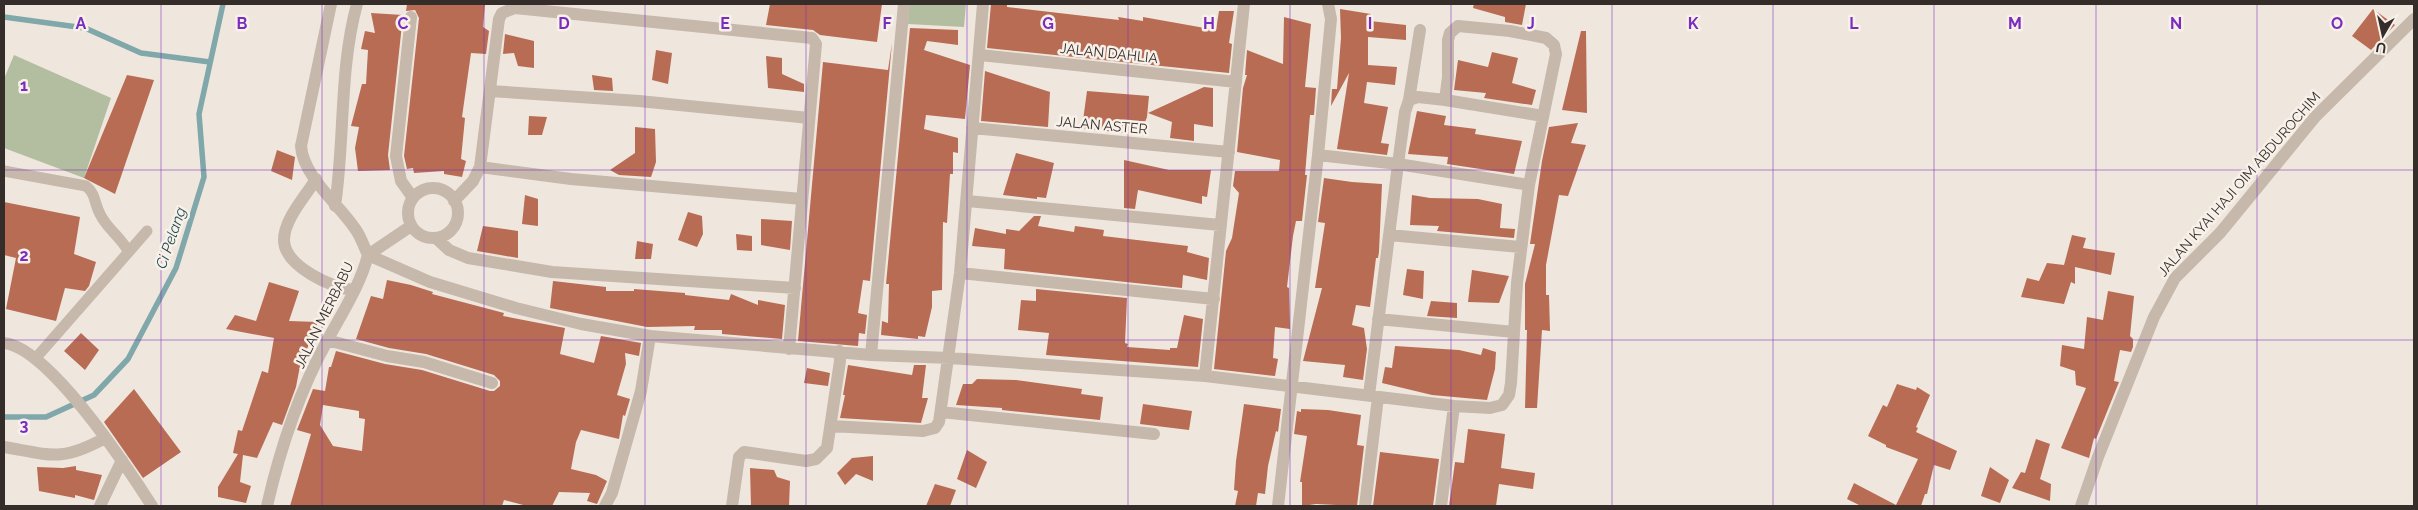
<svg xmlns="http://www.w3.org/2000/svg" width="2418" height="510" font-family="Raleway,sans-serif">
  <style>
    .green { fill: #b3bda0 }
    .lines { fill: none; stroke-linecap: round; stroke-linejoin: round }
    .stream { stroke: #80a7a9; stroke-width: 5.5 }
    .building { fill: #b86c54; fill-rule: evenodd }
    .lane { stroke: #c6b8ab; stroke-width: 11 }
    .street { stroke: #c6b8ab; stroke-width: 12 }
    .grid { fill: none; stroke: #7b2cbf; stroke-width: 1; stroke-opacity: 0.55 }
    .labels { text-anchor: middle; stroke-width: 5; stroke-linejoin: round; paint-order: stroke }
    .street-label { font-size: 14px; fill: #352d29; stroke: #f8f1ea }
    .water-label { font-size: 15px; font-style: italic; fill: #244e52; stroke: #f8f1ea }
    .grid-label { font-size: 16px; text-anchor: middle; font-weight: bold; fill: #7b2cbf; stroke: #f8f1ea; stroke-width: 5; stroke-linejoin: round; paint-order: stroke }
  </style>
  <rect width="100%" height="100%" fill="#efe7de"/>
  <!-- green -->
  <path class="green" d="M909,4h57l-2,23 -56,-3z
    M14,55l97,43 -27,80 -80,-30v-69z"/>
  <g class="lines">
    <!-- stream -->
    <path class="stream" d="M4,17l81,11 56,25 69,9
      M4,417h42l48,-22 34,-36 48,-91 28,-91 -5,-63 24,-110"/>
  </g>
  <!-- building -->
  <path class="building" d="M407,4h78l-2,23 6,4 -3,23 -15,-1 -9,64 3,1 -4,41 5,2 -4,16 -18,-3v-3l-30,2 -1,-5 -6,1 -3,-13 15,-138 -4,-8 -9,1z
    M770,4h112l-5,38 -57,-7 -7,-5 -47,-5z
    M991,4h16v3l112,13 -1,-3 25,4v-4l73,13 3,-19h15l-5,32 3,1 -3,29 -242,-25z
    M1474,4h52l-4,21 -17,-3v-5l-32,-9z
    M1340,9l31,5 -1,7 36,4v15l-38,-3v28l29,2 -2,18 -28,-3 -3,21 24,4 -7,36 8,1 -2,11 -50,-6 12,-76 -18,33 1,-17h5l4,-51z
    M2373,9l22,16 -24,25 -19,-14z
    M371,13l32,2 -15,140 2,15 -32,1 -3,-23 4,-21 -8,-1 11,-42h4l2,-34 -7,-1 4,-18 10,2z
    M1284,17l27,7 -6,63 11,1 -2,27h-4l-5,60h2l-5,46h-6l-3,15 -6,51 2,1 1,41 -15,-2 -2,31 5,1 -3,17 -61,-7 12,-118 6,-13 7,-45 -6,-7 2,-15h44l1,-11 -43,-8 6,-64 4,-13h-2l2,-25 36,14z
    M910,28l48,2v15l-31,-4 -3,9 46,15 -5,54 -39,-4 -2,14 34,9v15l-5,-1v22h-3l-3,49 -4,-1 -1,68 -10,1v16l-7,30 -7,-1v3l-37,-4 1,-14 6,2 1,-39h-3z
    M1581,31h5l1,82 -25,-3z
    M505,34l29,7v27l-16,-2 -4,-13 -11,1z
    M892,43l-22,238 -7,-1 -5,33 9,2 -2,19 -6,-1 -1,13 -60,-5 25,-279 65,8z
    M656,50l16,3 -4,31 -16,-4z
    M1492,52l26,6 -6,25 24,7 -4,15 -48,-7 2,-5 -32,-3 4,-30 30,7z
    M766,56l16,2v16l22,10v8l-36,-4z
    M985,71l65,21 -2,35 -67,-6z
    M127,75l27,5 -39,114 -31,-16z
    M592,75l20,3 1,13 -19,-1z
    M1204,87l9,1v39l-19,-3v17l-24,-3 2,-16 -24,-9z
    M1087,91l62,5 -2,21 -7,18 -58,-7z
    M1417,111l29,5 -2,9 32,4 -1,5 47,7 -8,33 -67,-10 1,-7 -40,-3z
    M529,116l18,1 -5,18h-14z
    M1578,123l-7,20 15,2 -18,51 -9,-1 -13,70v30h3l1,36 -8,-1 -5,78h-12l2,-78h-2v-46l10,-40h-5l12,-83 7,-34z
    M635,127l20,2 1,33 -5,15 -32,-2 -9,-5 25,-17z
    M277,150l18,7 -3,23 -21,-9z
    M1016,153l38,10 -8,35 -9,-1v2l-34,-4z
    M1124,160l45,10h42l-4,27 -5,-1v8l-64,-14 -3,19 -11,-1z
    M1324,178l28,4 30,2 -3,68 -1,6h-2l-6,49 -14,-2 -4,20 12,3 3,21 -4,31 -20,-3 2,-12 -42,-4 19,-73h-7l10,-65 -7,-1z
    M525,195l13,4v27l-16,-2z
    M1412,195l18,3 48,1 24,5 -2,24 15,1 -1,9 -77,-7 2,-5 -29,-1z
    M4,202l76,15 -6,37 22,8 -7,24 -4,5 -20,-3 -9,33 -50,-12 10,-51 -12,-3z
    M688,212l14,4 1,18 -6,13 -19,-7z
    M1034,216h7l-3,10 36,6 1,-6 29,4 -1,6 85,10 -1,6 22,6 -2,22 -24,-5 -1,13 -178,-19 1,-20 -33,-3 3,-18 31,6v-5l13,2z
    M761,219l31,2 -2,29 -29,-5z
    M483,226l35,5v27l-41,-7z
    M736,234l16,2v15l-15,-1z
    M2072,235l14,3 -3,10 32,5 -4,22 -36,-8v17l-4,-2 -7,22 -43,-7 6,-19 12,3 8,-18 17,2z
    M637,241l16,3 -2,15h-16z
    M1407,269l17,2 -1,28 -20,-4z
    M1472,270l37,6 -10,27 -31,-1z
    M387,280l24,5 22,7 -1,2 72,19 -1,3 62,12 -5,26 34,9 7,-27 40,7 -2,13 -14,-3 1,11 -9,31 13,4 -5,17 -2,-1 -4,24 -38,-9 -5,12 -5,27 25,6 11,6 -10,23 -10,-3 3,-8 -31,-1 -7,14h-25l-23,-6 -2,6h-212l21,-72 -14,-4 16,-41 12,2 4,-24h2l5,-16 49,13 37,6 68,21h4l6,-5v-5l-6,-6 -68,-21 -37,-6 -33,-9 15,-43 12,3zM323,405l36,6v7l6,1 -3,32 -29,-5 -13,-21z
    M553,281l53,6v4h28v-2l51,4v2l44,5 2,-6 27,11v-5l27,5 -3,34 -60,-5v-4h-28l1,-4 -48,1 -97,-19z
    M269,282l30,9 -10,30 29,1 -18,44 -4,21 -14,38 -9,-3 -16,36 -14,-3 -3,27 11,4 -5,17 -28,-6v-10l20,-33 -5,-1 5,-23 4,1 20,-60 6,2 6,-35 -48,-9 9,-14 21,6z
    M1036,289l91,9 -2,45 3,1 -1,3 43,3v-2h7l7,-33 19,4 -5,48 -152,-12 3,-22 -31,-3 3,-30 15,1z
    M2108,291l26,5 -4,40 3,3v8l-2,5 -11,-2 -6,31 5,1 -23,57 -2,-1 -5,20 -28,-10 25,-60 -10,-3 -1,-14 -15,-5 2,-21 22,4 3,-32 16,3z
    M1431,301l26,2v15l-30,-2z
    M81,333l18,17 -14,20 -21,-19z
    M1395,346l64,4 22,5 2,-7 13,4 -1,17 -8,31 -55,-5 -50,-12 3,-16 7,1z
    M848,365l64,10 2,-10h12l-4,33h6l-7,25 -81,-5 5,-23h-2z
    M807,368l23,5 -2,13 -24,-3z
    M977,379l39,1 66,9 -1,5 22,3 -3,23 -98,-10v-2l-46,-3 7,-21h9z
    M1897,384l19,6 1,-3 13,8 -14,32 2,1 -2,4 41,19 -7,19 -16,-5 -7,29h-2l-4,12h-60l-14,-7 7,-16 42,22 22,-46 -32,-12v-2l-18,-9 15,-31 4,2z
    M134,389l47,63 -38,26 -39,-56z
    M1143,404l49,7 -3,19 -49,-6z
    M1244,404l37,5 -3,23 -2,-1 -8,35 -3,28 -7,-1 -2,13h-21l3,-15 -4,-1 2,-29z
    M1301,409l27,1 33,5 -4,30 7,1 -7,60 -41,-2 -14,2v-24h-2l7,-46 -13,-2 3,-23 4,1z
    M1468,429l37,5 -4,34 34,5 -2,16 -34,-5 -3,22h-47l6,-44 9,1z
    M2036,439l14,5 -10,35 11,5 -1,17 -38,-13 9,-16 4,1z
    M967,450l20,12 -11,26 -19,-9z
    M1380,452l59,7 -6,47h-60z
    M873,456v25l-17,-7 -11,11 -8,-12 15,-15z
    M76,466v4l26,5 -8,25 -19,-5v3l-36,-7 -2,-24 26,1z
    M1990,467l19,13 -9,23 -19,-7z
    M750,468l24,2 3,7 13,4 -1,25h-38z
    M935,484l21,6 -6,16h-24z"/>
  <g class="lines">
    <!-- lane -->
    <path class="lane" d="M4,171l82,15c10,8 8,17 14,28 7,15 21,23 28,37
      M35,359l112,-128"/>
    <!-- street -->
    <path class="street" d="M411,17l-15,139 5,25 12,17
      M980,55l256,27
      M490,91l149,10 170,17
      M1409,100l11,-70
      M1445,100l98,16
      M972,128l257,24
      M1318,155l80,9 131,21
      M480,167l91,12 231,20
      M316,179c-10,17 -32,40 -32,61 0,26 49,49 70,50
      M408 213a25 25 0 1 1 50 0a25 25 0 1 1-50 0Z
      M454,201l19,-20 7,-14 19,-148 3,-6 13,-5 297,30 4,6 -27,305
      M967,201l253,24
      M335,206c10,-67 4,-136 22,-202
      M1389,235l131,12
      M436,238l13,12 19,8 84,14 243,16
      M368,255l62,27 86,26 65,16 69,12 221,19 79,3 255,18 249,30 36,2 12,-3 7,-10 2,-12 6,-100 12,-98 27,-131 -2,-9 -8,-7 -36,-7 -52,-5 -8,7 -2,7v37l-3,23 -27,-3 -9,3 -4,12 -7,52 -29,231
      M368,255l43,-29
      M960,273l254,26
      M1378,319l136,13
      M327,340l60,16 37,6 68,21
      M4,343c45,5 123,124 148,163
      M871,355l33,-351
      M1205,376l39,-372
      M941,412l213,22
      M831,426l92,5 12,-3 4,-6 21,-149 23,-269
      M4,447c46,8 58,15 101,-9
      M100,506l22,-46
      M267,506c13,-57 32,-114 60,-165 15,-28 33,-55 41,-86 -4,-8 -7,-18 -12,-25 -16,-25 -53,-53 -55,-84l30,-142
      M605,506l7,-13 29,-102 9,-55
      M732,506l7,-49 5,-5 62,9 10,-2 11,-11 13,-87 -1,-10
      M1278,506l40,-351 13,-136 -3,-15
      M1365,506l13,-109
      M1441,506l13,-100
      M2081,506l17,-49 56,-140 21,-39 45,-45 95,-116 99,-98"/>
  </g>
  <!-- grid -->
  <path class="grid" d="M161,4v502M322,4v502M484,4v502M645,4v502M806,4v502M967,4v502M1128,4v502M1290,4v502M1451,4v502M1612,4v502M1773,4v502M1934,4v502M2096,4v502M2257,4v502M4,170h2410M4,340h2410"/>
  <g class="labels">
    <!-- street labels -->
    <g class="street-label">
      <text transform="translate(1109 53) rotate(6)" y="5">JALAN DAHLIA</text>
      <text transform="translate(1102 125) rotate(5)" y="5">JALAN ASTER</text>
      <text transform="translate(2239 184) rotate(-49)" y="5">JALAN KYAI HAJI OIM ABDUROCHIM</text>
      <text transform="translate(324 315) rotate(-64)" y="5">JALAN MERBABU</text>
    </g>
    <!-- water labels -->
    <g class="water-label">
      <text transform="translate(171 238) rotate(-71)" y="5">Ci Pelang</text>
    </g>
  </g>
  <g class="grid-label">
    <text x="81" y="29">A</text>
    <text x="242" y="29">B</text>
    <text x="403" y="29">C</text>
    <text x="564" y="29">D</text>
    <text x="725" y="29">E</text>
    <text x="887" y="29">F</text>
    <text x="1048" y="29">G</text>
    <text x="1209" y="29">H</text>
    <text x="1370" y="29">I</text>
    <text x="1531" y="29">J</text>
    <text x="1693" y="29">K</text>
    <text x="1854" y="29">L</text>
    <text x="2015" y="29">M</text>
    <text x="2176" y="29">N</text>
    <text x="2337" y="29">O</text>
    <text x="24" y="91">1</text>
    <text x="24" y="261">2</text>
    <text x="24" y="431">3</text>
  </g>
  <!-- border -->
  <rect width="2418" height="510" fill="none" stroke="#352d29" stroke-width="10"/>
  <!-- north arrow -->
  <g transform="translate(2383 35) rotate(189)" stroke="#f8f1ea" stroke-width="4" paint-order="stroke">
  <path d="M0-4L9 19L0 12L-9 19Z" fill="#352d29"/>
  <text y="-8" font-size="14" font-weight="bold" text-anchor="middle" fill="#352d29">U</text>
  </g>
</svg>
